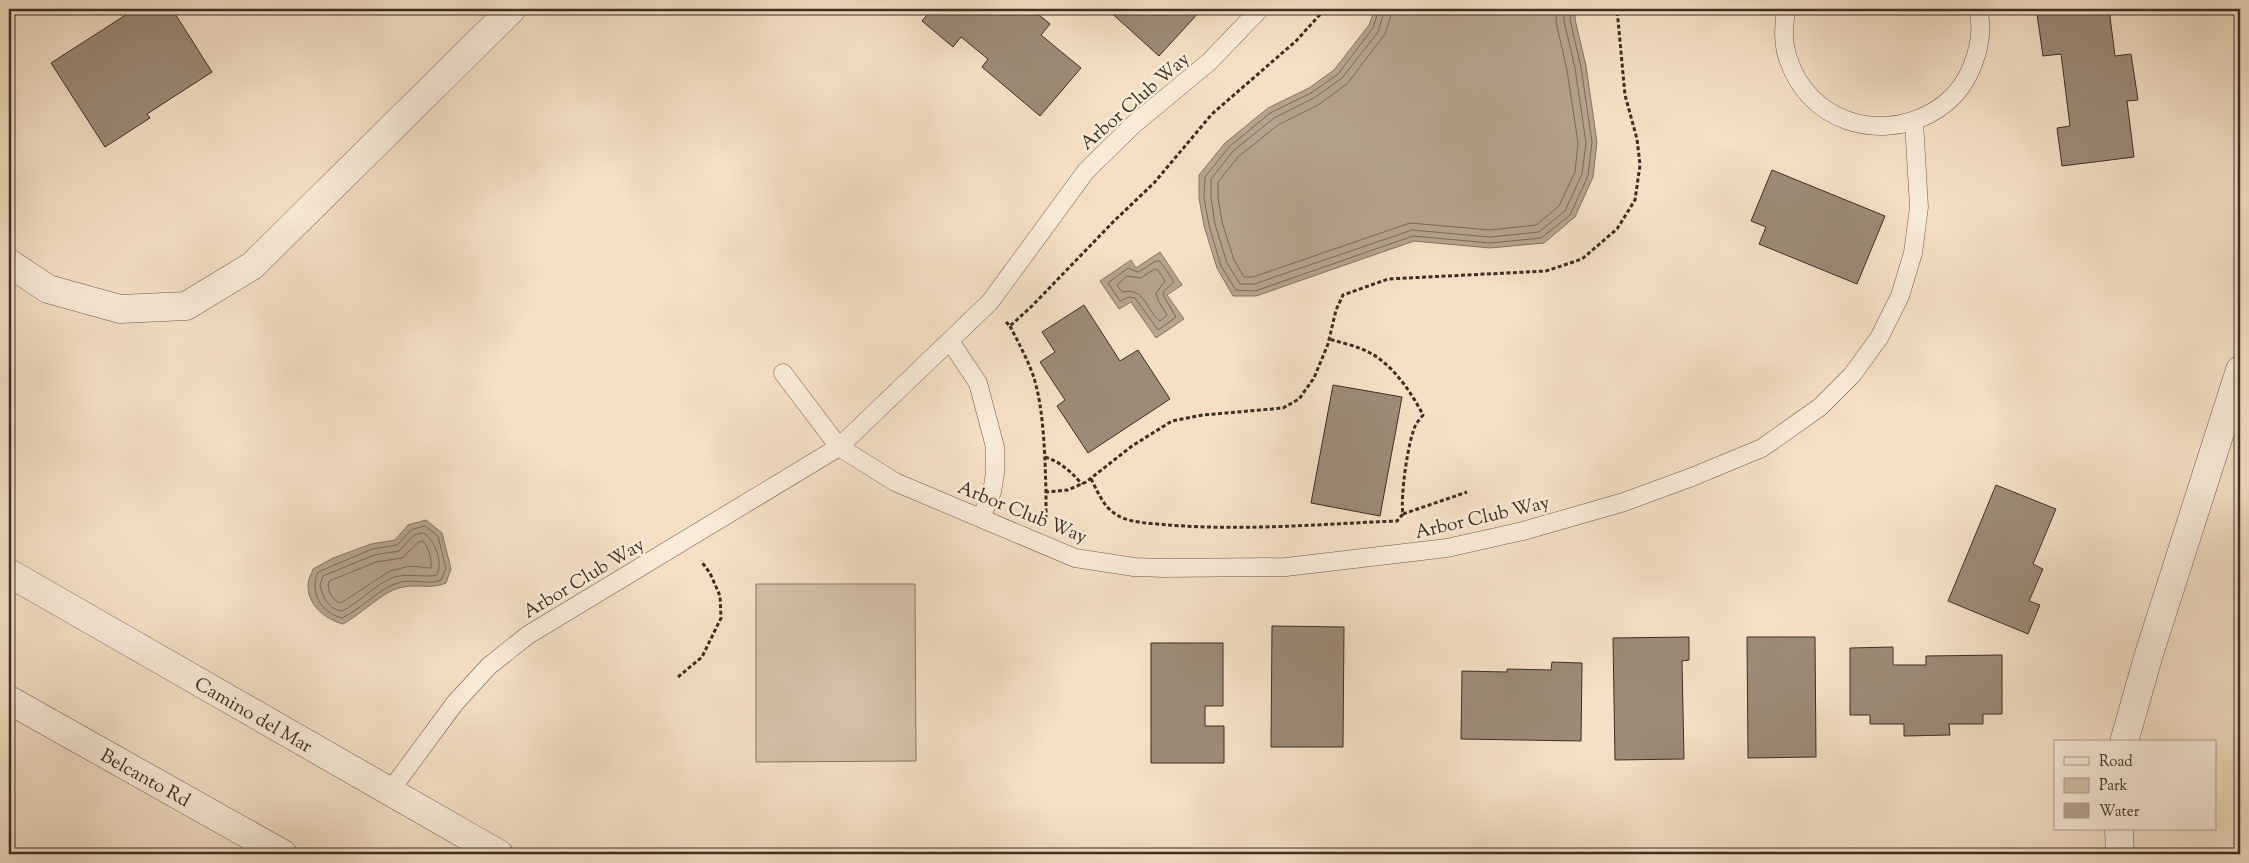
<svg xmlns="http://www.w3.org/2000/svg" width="2249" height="863" font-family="'Sorts Mill Goudy',serif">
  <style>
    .green { fill: #d5c2aa; stroke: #887867 }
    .water { fill: #b6a48e; stroke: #857564 }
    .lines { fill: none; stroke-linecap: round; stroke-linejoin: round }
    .shore { stroke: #786a59; stroke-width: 1 }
    .building { fill: #9c8b78; stroke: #3b2f24 }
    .service-casing { stroke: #6a5b4c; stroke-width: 19 }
    .minor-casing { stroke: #6a5b4c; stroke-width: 29 }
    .tertiary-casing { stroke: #6a5b4c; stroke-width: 29 }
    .path { stroke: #3b2f24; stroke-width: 3; stroke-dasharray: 4 2.5; stroke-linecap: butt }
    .service { stroke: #f8ebd9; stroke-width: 18 }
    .minor { stroke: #f8ebd9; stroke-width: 28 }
    .tertiary { stroke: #f8ebd9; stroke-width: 28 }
    .labels { text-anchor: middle; stroke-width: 5; stroke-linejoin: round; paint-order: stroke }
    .street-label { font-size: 19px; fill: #3b2f24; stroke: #f8ebd9 }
  </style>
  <rect width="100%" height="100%" fill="#f5e0c5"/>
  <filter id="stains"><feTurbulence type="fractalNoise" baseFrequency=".004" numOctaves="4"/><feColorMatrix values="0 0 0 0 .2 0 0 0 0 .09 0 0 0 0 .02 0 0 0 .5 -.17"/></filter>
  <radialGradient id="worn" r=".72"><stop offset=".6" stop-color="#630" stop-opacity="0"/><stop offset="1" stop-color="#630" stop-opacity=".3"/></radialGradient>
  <!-- green -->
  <path class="green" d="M756,584h159l1,177 -160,1z"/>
  <!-- water -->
  <path class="water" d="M1375,9h201l-1,10 11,47 11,76 -4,35 -18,40 -31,26 -54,5 -76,-7 -158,55h-23l-16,-28 -13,-42 -5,-28v-23l26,-32 43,-35 41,-20 25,-18 35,-45z
    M1160,252l22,33 -15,10 17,24 -28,19 -25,-36 -12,7 -19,-28 31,-21 5,8z
    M426,520l16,13 9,36 -5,14c-18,7 -29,0 -47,5 -16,4 -39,27 -56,36 -18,-5 -36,-19 -35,-40 0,-5 4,-11 5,-15l20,-11 38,-14 24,-4 13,-15z"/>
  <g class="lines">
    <!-- shore -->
    <path class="shore" d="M1379,9l-6,19 -35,46 -27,19 -41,20 -41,34 -24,30 -1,21 5,27 12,41 15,24 19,1 158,-55 77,7 51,-5 29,-23 18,-39 4,-34 -11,-75 -11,-47 1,-11
      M1385,9l-7,23 -36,46 -28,20 -40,20 -41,33 -22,28v18l4,27 12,39 13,21h14l158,-54 78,7 49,-5 26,-21 17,-37 4,-31 -11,-75 -11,-47v-12
      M1393,9l-8,25 -38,50 -29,21 -40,20 -40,32 -20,25v15l4,25 12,38 10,17h9l157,-54 80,7 46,-5 23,-19 16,-34 3,-29 -11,-73 -11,-48 1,-13
      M1156,261h4l14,21 -10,9 -1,4 13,22 -18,13 -23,-32 -6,-1 -9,4 -12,-18 20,-15 10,4z
      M1155,269l3,1 7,11 -9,12 2,7 9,15 -7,6c-15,-11 -14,-34 -38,-29l-5,-7 10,-9 13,2z
      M425,526l13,10 8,32 -5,12c-14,6 -30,-3 -46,4 -19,7 -34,25 -53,34 -21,-5 -33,-26 -24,-46l54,-23 25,-4 14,-15z
      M424,533c11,8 19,28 13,42 -10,3 -28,-2 -43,2 -17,6 -35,26 -52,34 -14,-2 -19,-13 -22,-26l3,-9 51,-21 25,-4 15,-16z
      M423,541c6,6 9,20 8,27l-21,-2 -20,5 -49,32c-8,-1 -15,-13 -12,-22l47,-19 26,-4 17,-16z"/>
  </g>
  <!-- building -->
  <path class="building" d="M135,9h37l40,63 -65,42 3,4 -45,29 -54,-84z
    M932,9h100l18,15 -9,11 40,33 -41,48 -58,-49 6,-8 -27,-22 -8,10 -31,-26z
    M1107,9h95l-43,47z
    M2075,9h34l6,47 16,-2 7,46 -11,1 7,56 -72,9 -5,-38 13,-2 -9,-72 -18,2 -6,-42z
    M1772,170l113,46 -28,68 -98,-40 7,-17 -15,-6z
    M1084,305l36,56 18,-11 32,49 -82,54 -31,-47 8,-6 -25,-38 15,-10 -13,-20z
    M1333,385l69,12 -22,119 -69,-13z
    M1996,485l60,24 -23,55 10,5 -14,32 11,4 -12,29 -80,-33z
    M1272,626l72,1 -1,120h-72z
    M1689,637v23l-7,1 2,98 -69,1 -2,-122z
    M1747,637h68l1,120 -68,1z
    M1151,643h72v63h-18v20h19v37h-73z
    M1893,647v18h33v-9l76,-1v59h-19v10h-34l1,11 -46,1v-12h-34v-9h-20v-67z
    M1552,662l30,1 -1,78 -120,-2 1,-68 45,1v-3l44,1z"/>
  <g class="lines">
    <!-- service casing -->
    <g class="service-casing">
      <path id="service" d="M1786,9c-2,17 -4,35 3,52 20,59 87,81 140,53 21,-11 36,-28 44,-50 7,-18 10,-36 5,-55
        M950,341l28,42 17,64v26l-3,19 -11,26
        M783,373l56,74 56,35 180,76 59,9 30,1 122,-1 161,-19 76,-17 101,-29 68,-25 70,-29 58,-41 32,-32 27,-37 21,-42 13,-43 6,-46 -5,-85
        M390,791l65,-88 34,-37 39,-31 311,-188 151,-145 96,-131 47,-46 76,-63 51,-53"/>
    </g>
    <!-- minor casing -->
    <g class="minor-casing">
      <path id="minor" d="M9,263l39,26 72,20 66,-3 66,-40 260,-257
        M9,700l274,154
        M2124,742l25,-88 91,-284
        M2119,829l1,25"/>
    </g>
    <!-- tertiary casing -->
    <g class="tertiary-casing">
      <path id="tertiary" d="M9,573l490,281"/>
    </g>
    <!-- path -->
    <path class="path" d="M1006,322l4,4 22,-20 82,-85 40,-38 58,-69 84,-73 29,-32
      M1010,326c8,16 17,32 23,49 11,32 12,83 13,117
      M1045,457c16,5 26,15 37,27
      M1091,479c6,11 12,27 23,34 15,11 37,10 55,12 76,6 152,-1 228,-4l6,-7c-3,-17 5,-74 13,-90 2,-3 5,-6 7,-9 -11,-22 -31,-51 -53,-62 -12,-7 -28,-10 -41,-14
      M1403,514l64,-22
      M1046,519v-27l22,-2 18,-8 46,-36 40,-25 31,-6 80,-7 16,-9 15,-21 14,-34 8,-34 7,-15 45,-16 158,-8 36,-12 35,-30 18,-29 5,-35 -3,-26 -12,-44 -8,-86
      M678,677l24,-20 19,-39 -1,-22 -10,-23 -9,-12"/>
    <!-- service -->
    <use href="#service" class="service"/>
    <!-- minor -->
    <use href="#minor" class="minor"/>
    <!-- tertiary -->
    <use href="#tertiary" class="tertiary"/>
  </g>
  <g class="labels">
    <!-- street labels -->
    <g class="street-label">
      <text transform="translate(1134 100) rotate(-41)" y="7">Arbor Club Way</text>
      <text transform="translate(1023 511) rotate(22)" y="7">Arbor Club Way</text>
      <text transform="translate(1482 516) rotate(-13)" y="7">Arbor Club Way</text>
      <text transform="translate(583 577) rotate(-31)" y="7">Arbor Club Way</text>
      <text transform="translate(254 714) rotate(30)" y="7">Camino del Mar</text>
      <text transform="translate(146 777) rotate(29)" y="7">Belcanto Rd</text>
    </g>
  </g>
  <!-- margin -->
  <rect width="2249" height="863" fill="none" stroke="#f5e0c5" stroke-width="30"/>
  <rect x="10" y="10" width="2229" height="843" fill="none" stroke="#3b2f24" stroke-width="2.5"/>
  <rect x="15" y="15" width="2219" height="833" fill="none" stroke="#3b2f24"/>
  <!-- legend -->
  <rect x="2054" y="740" width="162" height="90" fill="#f8ebd9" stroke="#aca091"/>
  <rect x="2064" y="757" width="25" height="8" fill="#f8ebd9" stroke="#aca091"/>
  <text x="2099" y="766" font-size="15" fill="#3b2f24">Road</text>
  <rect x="2064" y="778" width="25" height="15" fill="#d5c2aa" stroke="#aca091"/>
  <text x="2099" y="790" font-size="15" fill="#3b2f24">Park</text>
  <rect x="2064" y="803" width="25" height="15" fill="#b6a48e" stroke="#aca091"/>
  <text x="2099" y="816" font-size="15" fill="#3b2f24">Water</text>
  <rect width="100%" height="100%" filter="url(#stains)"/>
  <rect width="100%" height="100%" fill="url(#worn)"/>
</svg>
